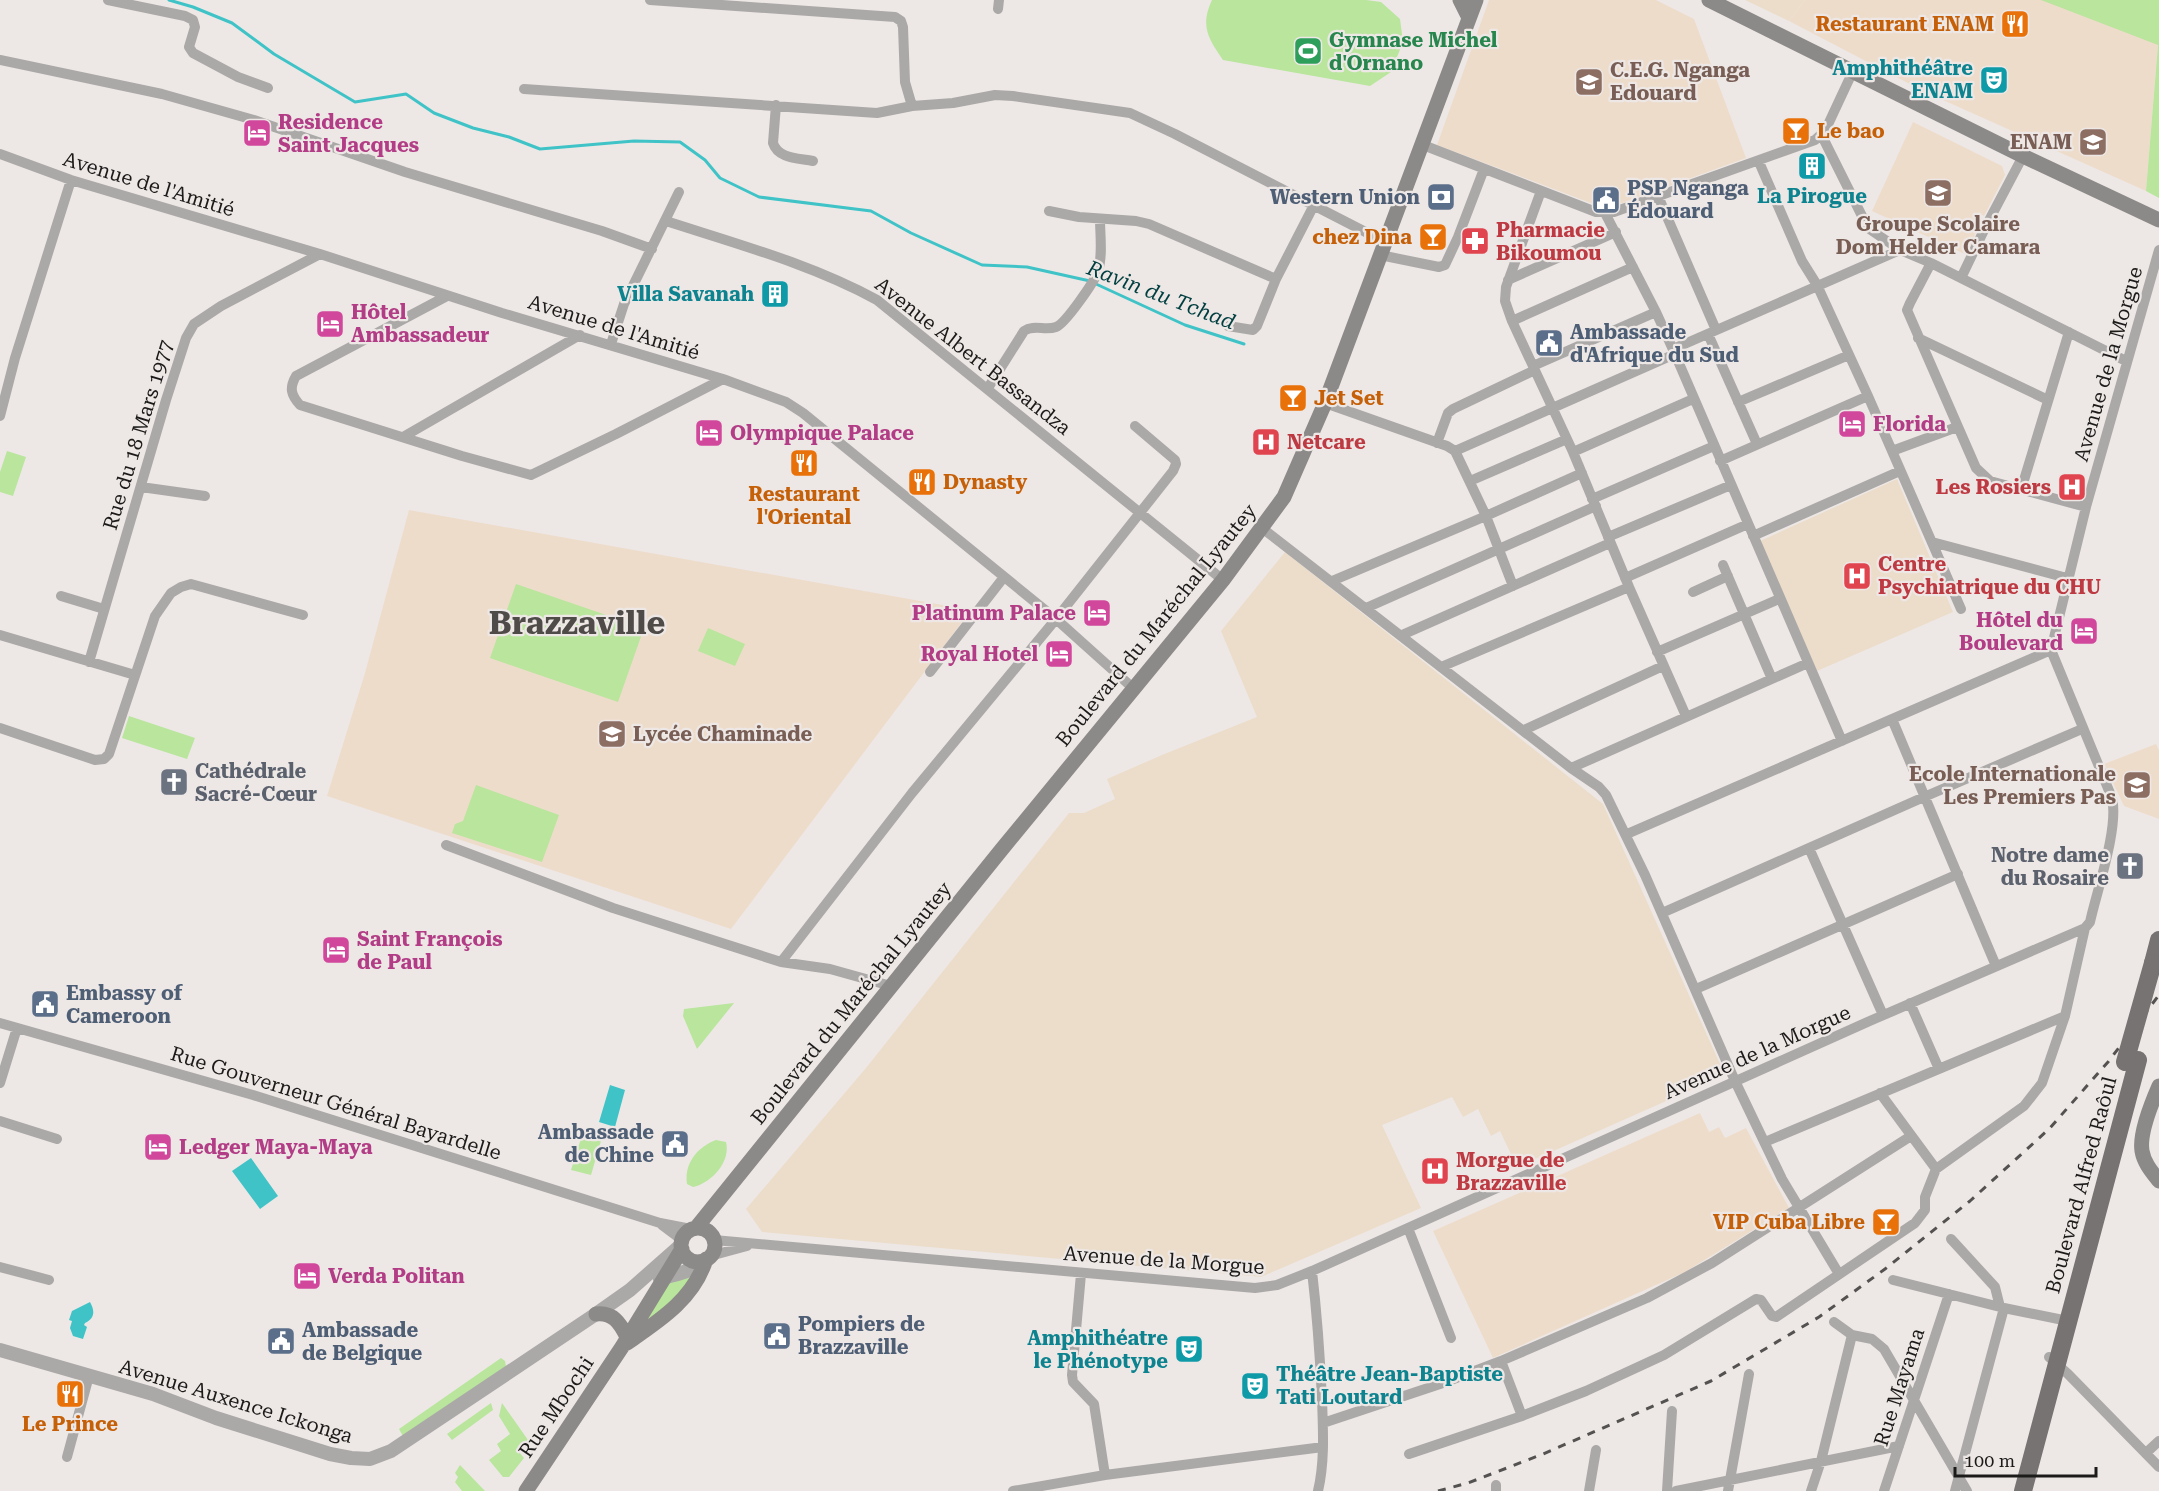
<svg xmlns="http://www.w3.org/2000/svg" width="2159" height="1491" font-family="'Roboto Serif',serif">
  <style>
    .education { fill: #eedccb }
    .medical { fill: #ecddca }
    .green { fill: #b9e59d }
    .water { fill: #40c3c7 }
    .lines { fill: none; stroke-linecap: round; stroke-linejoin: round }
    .stream { stroke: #40c3c7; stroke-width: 3 }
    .minor { stroke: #aba9a8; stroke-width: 10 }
    .tertiary { stroke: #aba9a8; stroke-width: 14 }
    .secondary { stroke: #8c8a88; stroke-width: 15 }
    .primary { stroke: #777372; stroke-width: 18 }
    .rail { stroke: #545251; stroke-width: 3; stroke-dasharray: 8 8; stroke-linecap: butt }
    .primary-bridge { stroke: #777372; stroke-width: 18 }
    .labels { text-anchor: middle; stroke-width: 4.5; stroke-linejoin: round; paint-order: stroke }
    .food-label { font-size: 20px; font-weight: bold; fill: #c56008; stroke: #ede8e6; text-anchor: end }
    .leisure-label { font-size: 20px; font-weight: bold; fill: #27864d; stroke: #ede8e6; text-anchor: start }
    .culture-label { font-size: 20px; font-weight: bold; fill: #0d838f; stroke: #ede8e6; text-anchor: end }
    .education-label { font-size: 20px; font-weight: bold; fill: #785e54; stroke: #ede8e6; text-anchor: start }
    .hotel-label { font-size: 20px; font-weight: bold; fill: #b23c85; stroke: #ede8e6; text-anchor: start }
    .street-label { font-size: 20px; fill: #1c1b1a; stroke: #ede8e6 }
    .service-label { font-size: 20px; font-weight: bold; fill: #4e5e75; stroke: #ede8e6; text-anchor: start }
    .health-label { font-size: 20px; font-weight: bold; fill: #be3a42; stroke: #ede8e6; text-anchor: start }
    .worship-label { font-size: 20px; font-weight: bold; fill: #5b616d; stroke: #ede8e6; text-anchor: start }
    .water-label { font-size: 21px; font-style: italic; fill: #003e40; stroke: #ede8e6 }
    .town-label { font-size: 32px; font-weight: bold; fill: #4f4b49; stroke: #ede8e6 }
  </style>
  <rect width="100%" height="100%" fill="#ede8e6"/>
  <!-- education -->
  <path class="education" d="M1489,0h167l38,19 52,139 -132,48h-10l-8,-1 -159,-60z
    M1805,0h238l115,44 -12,147 -221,-99 -136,-71z
    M1913,122l89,44 3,9 -21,41 -4,-2 -5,11 3,2 -11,28 -95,-44z
    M409,510l562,100 -240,319 -404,-133 38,-123z
    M2156,744l3,6v69l-35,-13 -20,-42z
    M1700,1113l9,19 10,-5 6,11 21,-10 43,80 -104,64 -192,86 -60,-127z"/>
  <!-- medical -->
  <path class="medical" d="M1745,0h60l-16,21z
    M1897,479l56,133 -136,59 -57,-130z
    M1285,552l318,252 122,271 -208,92 -17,-36 -9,5 -13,-27 -15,8 -11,-20 -70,28 39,83 -160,69 -499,-45 -16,-23 120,-141 203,-255h15l31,-14 -8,-20 55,-24 95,-38 -36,-86z"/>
  <!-- green -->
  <path class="green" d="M1212,0h154l15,2 19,17 3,23 -12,30 -21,14 -147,-26c-15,-22 -23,-34 -11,-60z
    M2041,0h118v198l-13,-7 12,-146z
    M7,451l19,6 -13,39 -13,-4v-20z
    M516,584l128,44 -26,74 -128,-44z
    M708,628l37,16 -10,22 -37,-15z
    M129,716l66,22 -8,21 -65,-21z
    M476,785l83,30 -17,47 -90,-29 3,-9 8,-3z
    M734,1003l-37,46 -14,-33 1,-7z
    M584,1129l19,5 -12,41 -20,-5z
    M716,1140l10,2c5,20 -15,41 -33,45l-6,-3c-3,-20 10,-37 29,-44z
    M696,1274l2,1 -60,57 30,-52 18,-2z
    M501,1358l4,3 1,6 -102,71 -5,-9z
    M491,1403l2,7 -41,30 -5,-6z
    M502,1403l26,37 -8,6 -1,6 5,6 -15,19h-6l-14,-17 12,-9 -4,-7 13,-10 -11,-18z
    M460,1465l25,26h-23l-7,-9 3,-5 -3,-4z"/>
  <!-- water -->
  <path class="water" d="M610,1085l15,5 -10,37 -16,-5z
    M251,1158l27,38 -18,13 -28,-38z
    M90,1302c5,9 5,16 -5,21l-1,2 3,2 -4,12 -10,-3 -3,-8 2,-7 -3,-1 3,-9z"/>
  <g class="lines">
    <!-- stream -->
    <path class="stream" d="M169,0l24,7 39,16 42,31 81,48 51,-8 28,19 39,15 36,9 31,12 94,-8 46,1 25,18 15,18 39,19 112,14 40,22 71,32 45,2 63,14
      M1096,284l89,41 59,19"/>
    <!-- minor -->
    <path class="minor" d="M108,0l77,16 8,4 2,7 -6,20 4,6 45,24 30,11
      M650,0l245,17 6,4 2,6 2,55 7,24
      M998,9l1,-9
      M0,60l162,34 92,26 151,52 197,59 50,18
      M524,89l353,24 35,-7 41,-3 42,-8 18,1 117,17 45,21 210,108
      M776,105l-3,38c5,16 26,15 40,18
      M1822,136l46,92 32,22 31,13 195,98
      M1423,145l173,67h18l201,-72 10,-9 28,-60
      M0,154l71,26 249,74 182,59 221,66 63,23 17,11 253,206 78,70
      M1759,162l43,99 15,24 51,111 93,213
      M1541,191l-35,96 -1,14 7,20 61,131 56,135 57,129
      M1658,196l58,134
      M1049,211l30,6 57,4 13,3 127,55
      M1605,213l51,99 19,42 167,387
      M666,221c71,23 145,43 211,79l346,280
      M1380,255l59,12 6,-2 13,-28 26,-68
      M1931,263l-21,40 -3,7 69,158 14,13 96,26
      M1961,278l24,-50 38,-72
      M1508,280l108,-48
      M447,296l-151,80c-7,12 -5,19 4,29l162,51 69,19 85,-41 107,-55
      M1512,321l121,-54
      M1228,326l25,4 4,-4 19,-47 38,-74
      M1708,334l49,110
      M1918,338l130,62
      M611,344l13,-40 55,-112
      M1673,349l227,-99
      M1533,366l123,-54
      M988,388l36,-57c10,-7 21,0 32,-4 9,-3 39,-46 42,-56 5,-16 2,-36 2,-52
      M1738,402l111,-47
      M1325,403l122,43 8,5 31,65 27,70
      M0,416l15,-58 56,-178
      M403,437l177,-102
      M1437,443l11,-30 5,-4 82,-39
      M1455,451l220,-97
      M1892,451l65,-24
      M1573,452l120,-53
      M1720,461l148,-65
      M1470,481l97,-42
      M141,487l64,9
      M2021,490l48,-158
      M1592,499l122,-53
      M1262,528l309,240 28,19 7,8 39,80 90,206 47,98 57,95
      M1753,536l147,-65
      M1608,537l123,-52
      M1932,542l135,36
      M1723,565l49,114
      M1625,578l123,-54
      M1332,581l154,-65 96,-43
      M1693,592l35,-16
      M61,596l43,13
      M1366,608l230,-102
      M0,635l135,40
      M1402,635l208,-92
      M1657,652l122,-53
      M89,662l77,-262 20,-62 8,-14 27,-18 99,-52
      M1441,667l188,-80
      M930,672l74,-95
      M1892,719l104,247
      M0,728l95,32 9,-1 5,-5 46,-138 16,-23 10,-6 10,-3 112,31
      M1524,730l139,-64
      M1571,768l237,-105
      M1627,834l424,-184
      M446,845l167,63 168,54 49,7 61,17
      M1809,848l74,167
      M1662,913l262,-116 158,-68
      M781,962l131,-169 144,-174 117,-148 3,-7 -1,-4 -40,-34
      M1696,989l262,-115
      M1910,1003l29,66
      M0,1023l253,72 407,128 31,6
      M0,1083l17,-55
      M1880,1093l56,76
      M0,1121l57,18
      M1765,1142l300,-126
      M662,1225l20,15
      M1408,1228l43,110
      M1951,1239l44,48 5,20
      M714,1240l541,48 22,-3 35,-14 560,-251 213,-92 5,-6c7,-32 29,-94 22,-124l-61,-148 35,-143 73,-257
      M710,1256l37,-10
      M0,1267l49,13
      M1312,1271c5,43 8,85 10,128 1,31 3,62 -4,92
      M1081,1274l-9,101 1,7 21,22 11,71
      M1893,1280l111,28 64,13
      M1852,1335l20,4 12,10 83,142
      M2049,1357l19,17 91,93
      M1501,1361l21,55
      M1323,1423l120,-40 58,-22 146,-63 65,-35 199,-127
      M2146,1453l13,-12
      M1409,1454l113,-38 64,-25 78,-36 92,-56 5,1 11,16 4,1 139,-94 10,-13v-13l11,-28 88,-63 18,-23 23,-67 20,-88
      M67,1457l22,-81
      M1013,1491l92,-16 218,-28
      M1496,1491v-6
      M1589,1491l7,-41
      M1667,1491l5,-80
      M1676,1491l223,-45
      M1728,1491l21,-117
      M1811,1491l10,-30 31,-126 -18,-13
      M1884,1491l65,-197
      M1955,1491l49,-183"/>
    <!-- tertiary -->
    <path class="tertiary" d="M660,1279c14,-5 31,-6 41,-18
      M0,1350l153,44 63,24 114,36 21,4 19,1 21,-8 205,-137 34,-24 51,-45"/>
    <!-- secondary -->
    <path class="secondary" d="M1460,0l9,18
      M1709,0l314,156 136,64
      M2159,1086c-7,16 -20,47 -17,65 2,12 10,21 17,30
      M696,1228l306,-379 221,-269 61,-83 41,-94 151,-403
      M681 1245a17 17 0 1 1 34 0a17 17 0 1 1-34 0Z
      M596,1314c17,-2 24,9 31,23
      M627,1343c32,-22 67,-44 79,-84
      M526,1491l96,-144 60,-98"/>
    <!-- primary -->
    <path class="primary" d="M2153,963l6,-23
      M2023,1491l115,-431"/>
    <!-- rail -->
    <path class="rail" d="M1438,1491l30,-8 75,-29 168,-73 108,-64 66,-48 85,-68 79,-72 59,-67 51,-67"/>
    <!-- primary-bridge -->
    <path class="primary-bridge" d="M2125,1062l28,-99"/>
  </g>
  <!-- icons -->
  <defs>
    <g id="restaurant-square" transform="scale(1.5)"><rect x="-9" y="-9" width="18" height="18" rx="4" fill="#e8710a" stroke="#ede8e6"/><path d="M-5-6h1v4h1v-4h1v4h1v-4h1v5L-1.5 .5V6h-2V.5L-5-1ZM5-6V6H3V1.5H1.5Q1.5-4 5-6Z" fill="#fff"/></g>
    <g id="stadium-square" transform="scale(1.5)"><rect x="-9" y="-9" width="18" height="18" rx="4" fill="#2e9e5b" stroke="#ede8e6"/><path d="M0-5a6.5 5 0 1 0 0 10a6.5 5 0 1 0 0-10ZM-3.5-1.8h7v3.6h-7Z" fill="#fff"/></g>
    <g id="theatre-square" transform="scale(1.5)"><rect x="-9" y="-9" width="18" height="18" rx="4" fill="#0f9aa8" stroke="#ede8e6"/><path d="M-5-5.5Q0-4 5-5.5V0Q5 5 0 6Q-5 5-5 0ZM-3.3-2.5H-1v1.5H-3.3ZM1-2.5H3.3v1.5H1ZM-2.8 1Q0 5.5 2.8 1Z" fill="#fff"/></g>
    <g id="school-square" transform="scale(1.5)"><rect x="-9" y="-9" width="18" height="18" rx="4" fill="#8d6e63" stroke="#ede8e6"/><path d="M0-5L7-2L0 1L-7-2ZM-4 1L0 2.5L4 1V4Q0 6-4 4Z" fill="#fff"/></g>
    <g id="bar-square" transform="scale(1.5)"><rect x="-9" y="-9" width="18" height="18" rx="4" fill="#e8710a" stroke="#ede8e6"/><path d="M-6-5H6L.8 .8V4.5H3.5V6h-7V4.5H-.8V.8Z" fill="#fff"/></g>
    <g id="hotel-square" transform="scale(1.5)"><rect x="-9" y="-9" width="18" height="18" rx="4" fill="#d1479c" stroke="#ede8e6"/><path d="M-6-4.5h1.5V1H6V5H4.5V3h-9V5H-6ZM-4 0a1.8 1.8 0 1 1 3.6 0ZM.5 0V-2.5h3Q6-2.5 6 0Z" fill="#fff"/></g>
    <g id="university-square" transform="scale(1.5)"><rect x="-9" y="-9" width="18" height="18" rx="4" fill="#8d6e63" stroke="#ede8e6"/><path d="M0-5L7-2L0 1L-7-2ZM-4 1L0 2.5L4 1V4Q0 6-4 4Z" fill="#fff"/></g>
    <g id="building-square" transform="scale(1.5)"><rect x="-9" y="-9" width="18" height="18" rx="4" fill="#0f9aa8" stroke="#ede8e6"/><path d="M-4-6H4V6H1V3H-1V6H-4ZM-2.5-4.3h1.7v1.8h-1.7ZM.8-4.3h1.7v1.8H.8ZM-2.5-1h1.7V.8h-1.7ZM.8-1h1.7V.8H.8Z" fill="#fff"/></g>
    <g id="bank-square" transform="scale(1.5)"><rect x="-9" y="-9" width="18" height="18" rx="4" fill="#5c6f8a" stroke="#ede8e6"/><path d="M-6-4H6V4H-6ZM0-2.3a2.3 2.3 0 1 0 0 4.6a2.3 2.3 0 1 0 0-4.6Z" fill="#fff"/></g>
    <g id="civic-square" transform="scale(1.5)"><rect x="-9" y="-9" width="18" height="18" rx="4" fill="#5c6f8a" stroke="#ede8e6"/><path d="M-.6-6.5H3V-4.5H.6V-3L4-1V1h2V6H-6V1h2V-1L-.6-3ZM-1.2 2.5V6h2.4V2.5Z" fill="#fff"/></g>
    <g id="pharmacy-square" transform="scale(1.5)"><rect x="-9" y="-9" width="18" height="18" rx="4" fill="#e0444e" stroke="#ede8e6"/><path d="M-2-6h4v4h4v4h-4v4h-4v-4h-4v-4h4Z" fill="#fff"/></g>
    <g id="hospital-square" transform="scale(1.5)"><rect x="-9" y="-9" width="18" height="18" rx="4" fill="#e0444e" stroke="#ede8e6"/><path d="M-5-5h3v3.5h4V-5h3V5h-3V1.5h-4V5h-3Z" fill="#fff"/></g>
    <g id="church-square" transform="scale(1.5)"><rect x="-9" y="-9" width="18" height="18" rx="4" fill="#6b7280" stroke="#ede8e6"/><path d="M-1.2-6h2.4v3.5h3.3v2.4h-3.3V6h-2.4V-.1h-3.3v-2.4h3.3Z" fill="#fff"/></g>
  </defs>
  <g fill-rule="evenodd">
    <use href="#restaurant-square" x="2015" y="24"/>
    <use href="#stadium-square" x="1308" y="51"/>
    <use href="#theatre-square" x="1994" y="80"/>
    <use href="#school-square" x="1589" y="82"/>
    <use href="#bar-square" x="1796" y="131"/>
    <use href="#hotel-square" x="257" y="133"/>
    <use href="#university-square" x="2093" y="142"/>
    <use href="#building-square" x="1812" y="166"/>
    <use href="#school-square" x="1938" y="193"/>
    <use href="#bank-square" x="1441" y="197"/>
    <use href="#civic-square" x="1606" y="200"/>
    <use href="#bar-square" x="1433" y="237"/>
    <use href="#pharmacy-square" x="1475" y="241"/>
    <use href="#building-square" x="775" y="294"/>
    <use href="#hotel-square" x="330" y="324"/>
    <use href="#civic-square" x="1549" y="343"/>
    <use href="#bar-square" x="1293" y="398"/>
    <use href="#hotel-square" x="1852" y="424"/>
    <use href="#hotel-square" x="709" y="433"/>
    <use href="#hospital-square" x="1266" y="442"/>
    <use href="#restaurant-square" x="804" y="463"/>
    <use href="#restaurant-square" x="922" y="482"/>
    <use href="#hospital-square" x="2072" y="487"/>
    <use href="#hospital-square" x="1857" y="576"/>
    <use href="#hotel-square" x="1097" y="613"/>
    <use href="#hotel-square" x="2084" y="631"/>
    <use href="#hotel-square" x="1059" y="654"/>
    <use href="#school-square" x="612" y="734"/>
    <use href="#church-square" x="174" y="782"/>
    <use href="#school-square" x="2137" y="785"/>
    <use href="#church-square" x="2130" y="866"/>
    <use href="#hotel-square" x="336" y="950"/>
    <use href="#civic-square" x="45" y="1004"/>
    <use href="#civic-square" x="675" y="1144"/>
    <use href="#hotel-square" x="158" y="1147"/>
    <use href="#hospital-square" x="1435" y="1171"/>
    <use href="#bar-square" x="1886" y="1222"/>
    <use href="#hotel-square" x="307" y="1276"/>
    <use href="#civic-square" x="777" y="1336"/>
    <use href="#civic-square" x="281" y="1341"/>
    <use href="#theatre-square" x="1189" y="1349"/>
    <use href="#theatre-square" x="1255" y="1386"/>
    <use href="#restaurant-square" x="70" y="1394"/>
  </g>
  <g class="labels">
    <!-- food labels -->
    <g class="food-label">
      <text x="1994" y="31">Restaurant ENAM</text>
      <text x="1817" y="138" text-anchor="start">Le bao</text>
      <text x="1412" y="244">chez Dina</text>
      <text x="1314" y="405" text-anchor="start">Jet Set</text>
      <text x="943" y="489" text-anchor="start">Dynasty</text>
      <text x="804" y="501" text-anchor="middle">Restaurant<tspan x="804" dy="23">l'Oriental</tspan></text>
      <text x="1865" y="1229">VIP Cuba Libre</text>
      <text x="70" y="1431" text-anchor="middle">Le Prince</text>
    </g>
    <!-- leisure labels -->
    <g class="leisure-label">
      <text x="1329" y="47">Gymnase Michel<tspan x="1329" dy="23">d'Ornano</tspan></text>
    </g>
    <!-- culture labels -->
    <g class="culture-label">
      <text x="1973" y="75">Amphithéâtre<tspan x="1973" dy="23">ENAM</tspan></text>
      <text x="1812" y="203" text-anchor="middle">La Pirogue</text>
      <text x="754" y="301">Villa Savanah</text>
      <text x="1168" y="1345">Amphithéatre<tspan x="1168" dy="23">le Phénotype</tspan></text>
      <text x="1276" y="1381" text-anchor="start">Théâtre Jean-Baptiste<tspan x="1276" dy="23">Tati Loutard</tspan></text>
    </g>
    <!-- education labels -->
    <g class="education-label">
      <text x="1610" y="77">C.E.G. Nganga<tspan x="1610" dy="23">Edouard</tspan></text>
      <text x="2072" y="149" text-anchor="end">ENAM</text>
      <text x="1938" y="231" text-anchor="middle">Groupe Scolaire<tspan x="1938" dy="23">Dom Helder Camara</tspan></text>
      <text x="633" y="741">Lycée Chaminade</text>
      <text x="2116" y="781" text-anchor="end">Ecole Internationale<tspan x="2116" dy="23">Les Premiers Pas</tspan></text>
    </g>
    <!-- hotel labels -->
    <g class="hotel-label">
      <text x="278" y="129">Residence<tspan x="278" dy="23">Saint Jacques</tspan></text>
      <text x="351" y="319">Hôtel<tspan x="351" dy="23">Ambassadeur</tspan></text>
      <text x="1873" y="431">Florida</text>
      <text x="730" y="440">Olympique Palace</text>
      <text x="1076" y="620" text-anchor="end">Platinum Palace</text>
      <text x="2063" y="627" text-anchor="end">Hôtel du<tspan x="2063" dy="23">Boulevard</tspan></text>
      <text x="1038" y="661" text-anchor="end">Royal Hotel</text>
      <text x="357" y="946">Saint François<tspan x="357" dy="23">de Paul</tspan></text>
      <text x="179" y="1154">Ledger Maya-Maya</text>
      <text x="328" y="1283">Verda Politan</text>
    </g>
    <!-- street labels -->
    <g class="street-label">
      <text transform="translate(149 184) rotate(17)" y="7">Avenue de l'Amitié</text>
      <text transform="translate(614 327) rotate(17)" y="7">Avenue de l'Amitié</text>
      <text transform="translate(973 356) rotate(38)" y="7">Avenue Albert Bassandza</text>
      <text transform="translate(2108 364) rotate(-74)" y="7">Avenue de la Morgue</text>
      <text transform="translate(138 435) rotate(-73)" y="7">Rue du 18 Mars 1977</text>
      <text transform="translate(1156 625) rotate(-51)" y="7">Boulevard du Maréchal Lyautey</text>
      <text transform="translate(851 1003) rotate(-51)" y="7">Boulevard du Maréchal Lyautey</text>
      <text transform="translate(1757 1052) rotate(-24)" y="7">Avenue de la Morgue</text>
      <text transform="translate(336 1103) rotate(17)" y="7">Rue Gouverneur Général Bayardelle</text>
      <text transform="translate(2081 1185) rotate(-75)" y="7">Boulevard Alfred Raôul</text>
      <text transform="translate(1164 1260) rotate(4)" y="7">Avenue de la Morgue</text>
      <text transform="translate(1899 1387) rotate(-72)" y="7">Rue Mayama</text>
      <text transform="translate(236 1401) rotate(17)" y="7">Avenue Auxence Ickonga</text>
      <text transform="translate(556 1407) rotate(-56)" y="7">Rue Mbochi</text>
    </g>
    <!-- service labels -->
    <g class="service-label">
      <text x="1627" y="195">PSP Nganga<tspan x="1627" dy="23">Édouard</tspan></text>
      <text x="1420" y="204" text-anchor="end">Western Union</text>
      <text x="1570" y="339">Ambassade<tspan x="1570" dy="23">d'Afrique du Sud</tspan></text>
      <text x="66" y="1000">Embassy of<tspan x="66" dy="23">Cameroon</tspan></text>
      <text x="654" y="1139" text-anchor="end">Ambassade<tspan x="654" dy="23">de Chine</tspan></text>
      <text x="798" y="1331">Pompiers de<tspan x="798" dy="23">Brazzaville</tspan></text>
      <text x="302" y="1337">Ambassade<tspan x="302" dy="23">de Belgique</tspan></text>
    </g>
    <!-- health labels -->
    <g class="health-label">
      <text x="1496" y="237">Pharmacie<tspan x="1496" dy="23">Bikoumou</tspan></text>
      <text x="1287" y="449">Netcare</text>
      <text x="2051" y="494" text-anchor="end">Les Rosiers</text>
      <text x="1878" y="571">Centre<tspan x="1878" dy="23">Psychiatrique du CHU</tspan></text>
      <text x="1456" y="1167">Morgue de<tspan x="1456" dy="23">Brazzaville</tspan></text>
    </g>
    <!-- worship labels -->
    <g class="worship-label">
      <text x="195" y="778">Cathédrale<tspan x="195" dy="23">Sacré-Cœur</tspan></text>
      <text x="2109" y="862" text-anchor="end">Notre dame<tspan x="2109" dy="23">du Rosaire</tspan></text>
    </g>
    <!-- water labels -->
    <g class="water-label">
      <text transform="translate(1161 295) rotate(21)" y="7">Ravin du Tchad</text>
    </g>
    <!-- town labels -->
    <g class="town-label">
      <text x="577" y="634">Brazzaville</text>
    </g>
  </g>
  <!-- scale -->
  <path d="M1955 1467v9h141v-9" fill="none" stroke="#1c1b1a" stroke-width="3"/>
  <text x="1964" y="1467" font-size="18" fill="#1c1b1a" stroke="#ede8e6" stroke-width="4.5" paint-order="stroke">100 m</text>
</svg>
